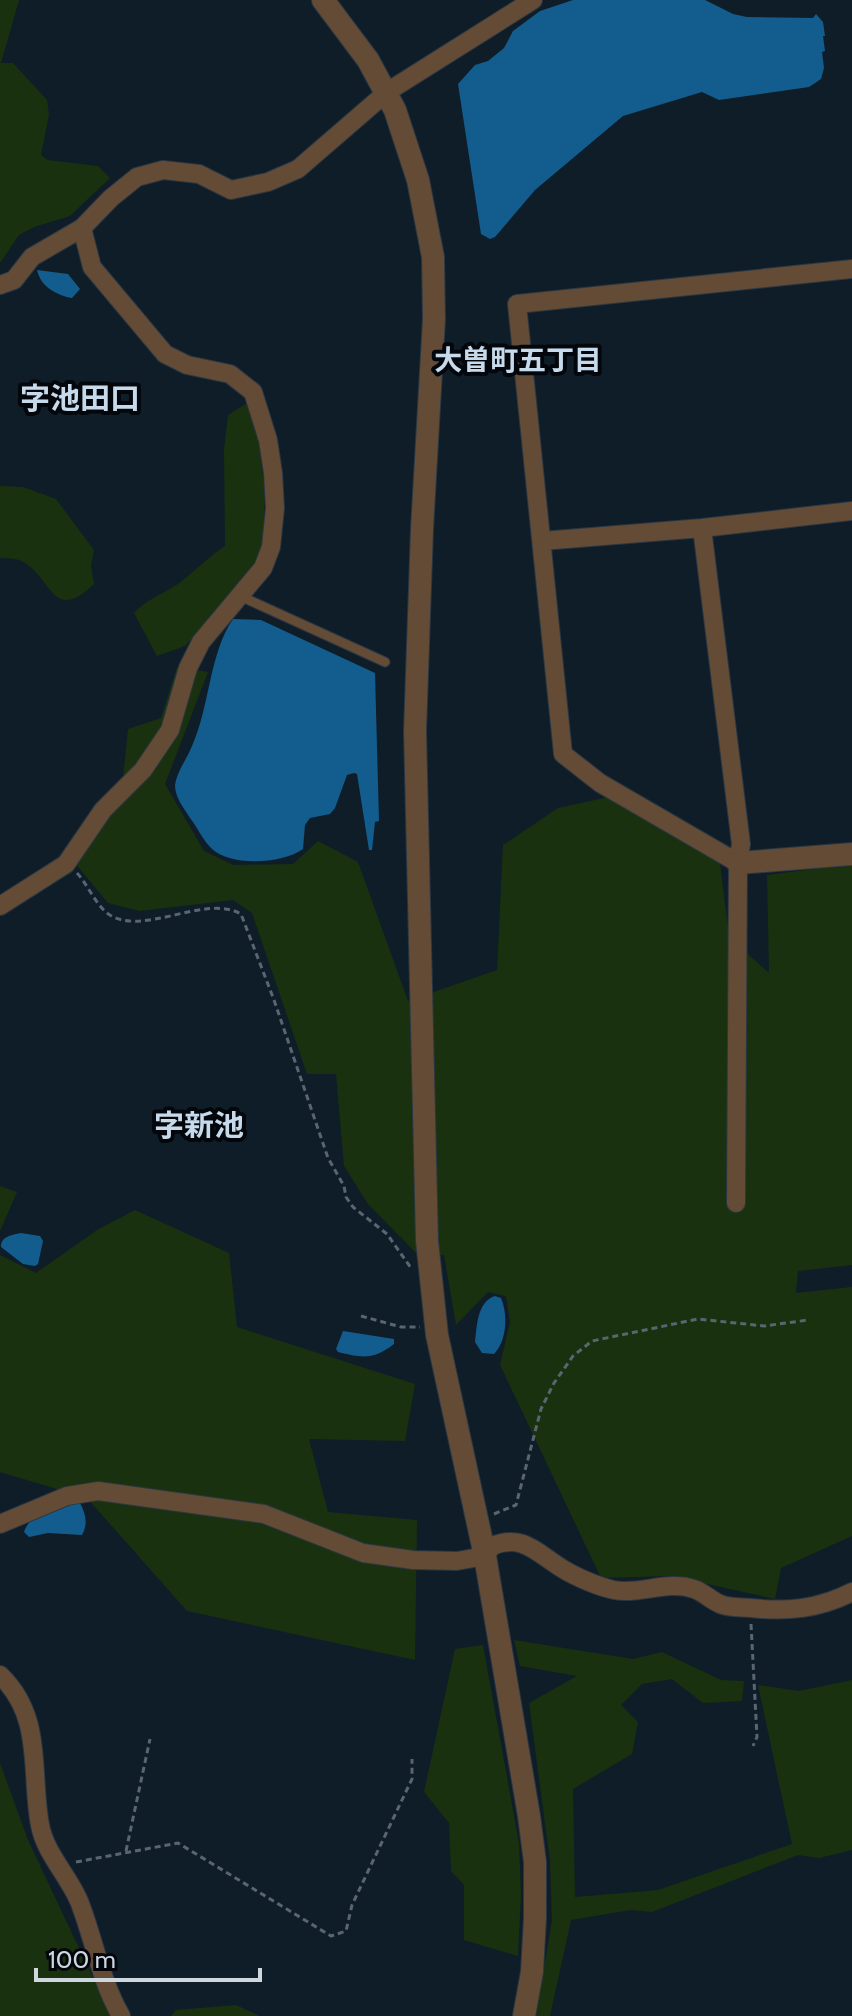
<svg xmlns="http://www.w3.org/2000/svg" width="852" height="2016" font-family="Cabin,'Noto Sans JP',sans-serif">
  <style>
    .green { fill: #1a310f }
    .water { fill: #125d8d }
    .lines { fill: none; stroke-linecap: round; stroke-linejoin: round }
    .service-casing { stroke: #2a3743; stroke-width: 11 }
    .minor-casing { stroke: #2a3743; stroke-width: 20 }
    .tertiary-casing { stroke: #2a3743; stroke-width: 24 }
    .path { stroke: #596570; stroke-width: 3; stroke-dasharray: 6 4; stroke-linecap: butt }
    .service { stroke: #634b35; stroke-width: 9 }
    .minor { stroke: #634b35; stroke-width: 18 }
    .tertiary { stroke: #634b35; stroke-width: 22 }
    .labels { text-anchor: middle; stroke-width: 8; stroke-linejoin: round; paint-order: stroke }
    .neighbourhood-label { font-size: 28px; font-weight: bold; fill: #c7daeb; stroke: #03070c }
    .quarter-label { font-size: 30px; font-weight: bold; fill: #c7daeb; stroke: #03070c }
  </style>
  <rect width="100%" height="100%" fill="#0f1d29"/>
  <!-- green -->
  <path class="green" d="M0,0h19l-18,63h12l34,37 2,15 -8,40 7,5 50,6 12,12 -40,38 -36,11 -15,8 -19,28z
    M249,402l9,35 7,55 -2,48 -9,27 -24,32 -45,47 -28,10 -23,-43c13,-14 29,-19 44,-29 16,-12 30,-27 47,-38l-1,-97 4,-34z
    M0,486l23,1 33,12 38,51 -3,15 3,19c-44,42 -41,-10 -75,-24 -5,-2 -13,-1 -19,-2z
    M177,667l31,5 -43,112 39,67 29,14 60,-1 25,-23 40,21 50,139 89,-31 6,-125 55,-37 51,-11 111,66 9,74 40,36 -2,-98 85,-11v401l-54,6 -2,22 56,-6v249l-71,32 -6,31 -104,-23 -70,2 -101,-213 10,-43 -4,-26 -18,-4 -32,33 -12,-70 -28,-2 -48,-49 -24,-38 -8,-92h-29l-55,-161 -19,-13 -93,11 -32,-8 -33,-40 46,-64 7,-70 33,-11z
    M0,1186l17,6 -17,39z
    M135,1210l94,43 8,74 178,57 -10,57 -96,-2 19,73 89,8 -2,140 -228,-49 -100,-113 -87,-26v-217l36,18 61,-43z
    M514,1640l119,19 29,-7 59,28 23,1 -2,20 -39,2 -31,-24 -30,5 -21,21 17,17 -6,32 -59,35 2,108 83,-7 134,-46 -34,-159 41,6 53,-11v170l-33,8 -21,-3 -146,57 -22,-2 -59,10 -21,96h-14l16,-96 -2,-59 -21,-158 48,-27 -57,-10z
    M483,1645l36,198 2,51 -3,62 -54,-16v-55l-13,-14 -2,-48 -25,-31 31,-143z
    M0,1763l28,77 83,176h-111z
    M236,2005l24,11h-89l5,-6z"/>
  <!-- water -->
  <path class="water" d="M573,0h132l28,14 14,3 66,1 3,-4 7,8 2,14h-2l2,15 -3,1 2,16 -3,11 -12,8 -90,13 -17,-8 -79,24 -88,74 -40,47 -5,2 -9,-5 -23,-150 17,-19 13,-4 16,-13 9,-17 27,-20z
    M37,270l31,4 12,15 -8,9c-16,-3 -31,-11 -35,-28z
    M233,619l28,1 114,53 4,148 -4,1 -3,28h-3l-12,-76 -3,-1 -7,2 -12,33 -5,6 -20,4 -5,7 -2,24c-21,15 -73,18 -92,-1 -8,-8 -14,-21 -21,-30 -6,-10 -15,-20 -15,-33 2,-14 12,-26 17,-39 18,-40 17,-92 41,-127z
    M21,1233l19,3 3,5 -5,23 -3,2 -12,-2 -22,-17c0,-11 11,-12 20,-14z
    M495,1296l6,2c7,16 6,43 -7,56l-12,-1 -7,-11c2,-16 2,-40 20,-46z
    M343,1331l51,8v5c-21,16 -31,14 -56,8l-2,-3z
    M80,1503c6,11 8,21 2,32l-34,-2 -19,4 -5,-5c7,-21 36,-27 56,-29z"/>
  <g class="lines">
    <!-- service casing -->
    <g class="service-casing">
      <path id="service" d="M240,596l145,66"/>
    </g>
    <!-- minor casing -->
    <g class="minor-casing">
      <path id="minor" d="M0,285l14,-5 18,-23 50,-29 29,-30 26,-21 26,-7 36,4 32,16 37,-8 30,-13 89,-77 146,-92
        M702,528l39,316 -3,19 -2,340
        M542,541l160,-13 150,-17
        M738,863l-138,-80 -37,-29 -46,-450 335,-35
        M0,906l66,-42 37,-54 40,-40 27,-40 18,-62 13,-26 62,-74 8,-21 4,-39 -2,-35 -5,-33 -15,-48 -23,-18 -43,-9 -22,-11 -73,-87 -10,-39
        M0,1524l67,-28 31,-5 166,23 99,39 50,7 44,1 28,-5 7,-10c31,-13 46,8 71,23 13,8 36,18 51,21 26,5 53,-10 80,-1 9,3 17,11 26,15 9,4 21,3 31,4 36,4 68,1 101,-16
        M0,1675c44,42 30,97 40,150 5,28 28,50 39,76 15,38 21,78 42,115"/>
    </g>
    <!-- tertiary casing -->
    <g class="tertiary-casing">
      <path id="tertiary" d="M323,0l45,60 27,50 23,70 15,77 1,62 -12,210 -7,202 12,510 10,94 48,221 44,260 6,46v56l-3,54 -8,44
        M738,863l114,-9"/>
    </g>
    <!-- path -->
    <path class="path" d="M77,873c11,12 17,29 30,40 33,26 98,-20 134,1l33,86 54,158 16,28 2,11 7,10 34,27 24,34
      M361,1316l40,11h19
      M494,1514l22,-9 25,-96 13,-26 19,-27 19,-15 106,-22 66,7 44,-6
      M751,1624l6,113 -4,9
      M126,1851l24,-112
      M76,1862l102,-19 153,93 15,-5 6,-26 60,-126v-20"/>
    <!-- service -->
    <use href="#service" class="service"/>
    <!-- minor -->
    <use href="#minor" class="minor"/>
    <!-- tertiary -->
    <use href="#tertiary" class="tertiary"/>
  </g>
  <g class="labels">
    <!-- neighbourhood labels -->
    <g class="neighbourhood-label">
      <text x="518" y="370">大曽町五丁目</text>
    </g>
    <!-- quarter labels -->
    <g class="quarter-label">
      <text x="80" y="409">字池田口</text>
      <text x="199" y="1136">字新池</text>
    </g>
  </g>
  <!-- scale -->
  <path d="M36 1968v12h224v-12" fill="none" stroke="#ced7e0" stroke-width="4"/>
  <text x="48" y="1968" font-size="24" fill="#ced7e0" stroke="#03070c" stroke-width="6" paint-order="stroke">100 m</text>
</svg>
